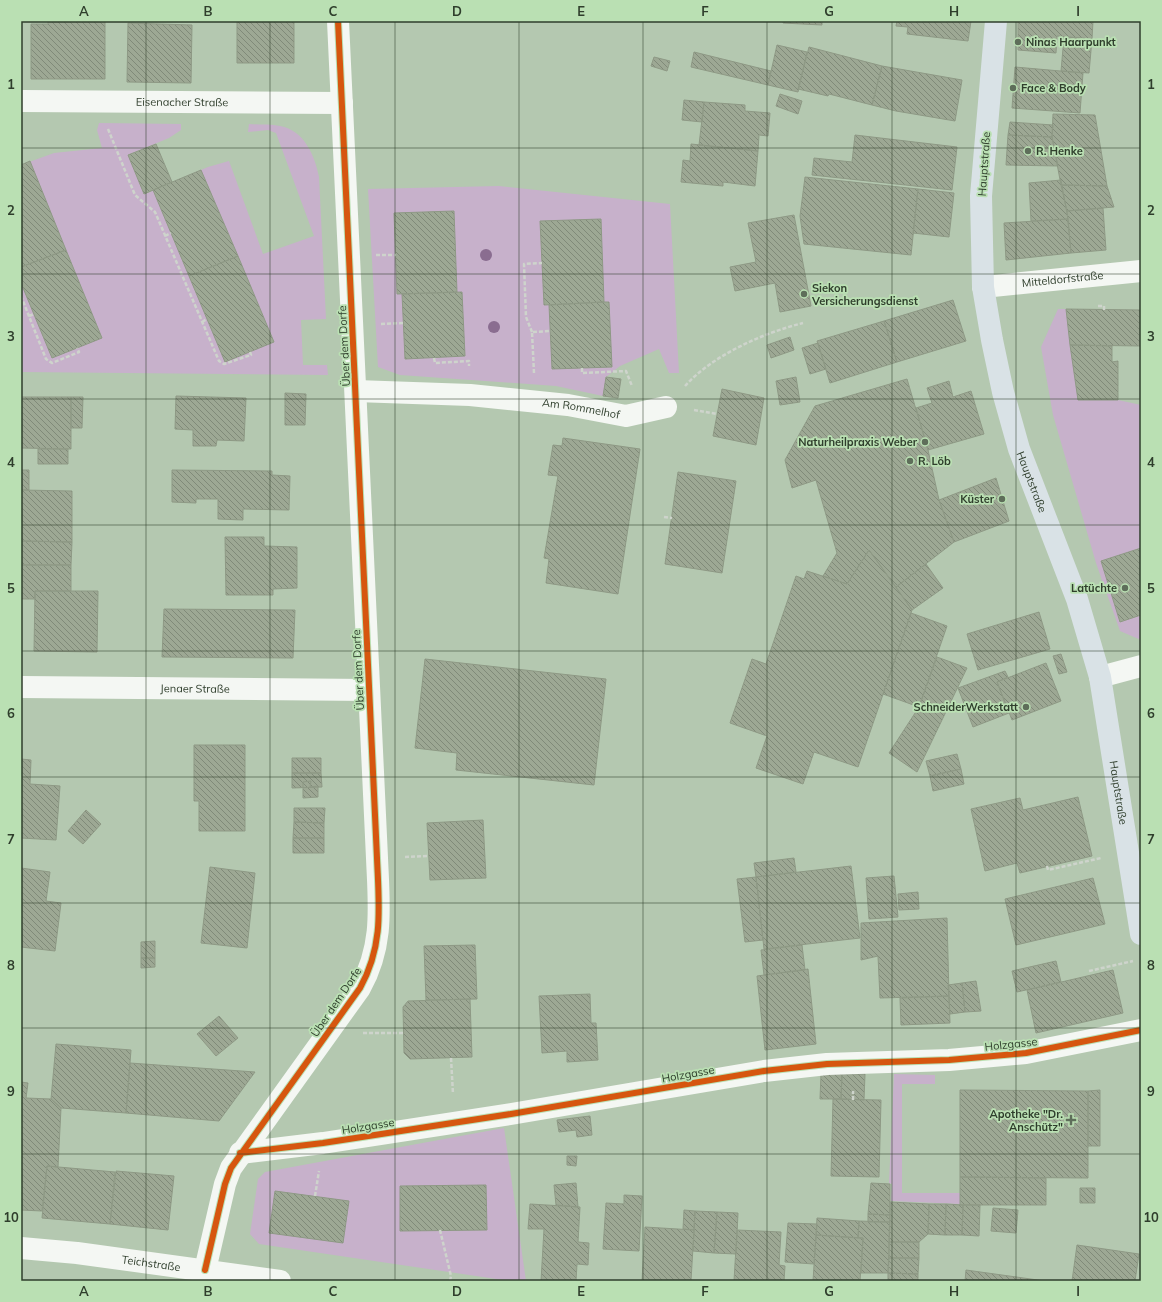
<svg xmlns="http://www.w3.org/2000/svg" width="1162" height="1302" font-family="Mulish,sans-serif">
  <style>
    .grass { fill: #c7b1cb }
    .building { fill: url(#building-back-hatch); stroke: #8e9985 }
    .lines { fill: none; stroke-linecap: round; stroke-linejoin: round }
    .path { stroke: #ced4cc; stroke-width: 2.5; stroke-dasharray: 4 2; stroke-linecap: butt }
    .minor { stroke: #f4f7f3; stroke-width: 22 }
    .major { stroke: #d9e2e6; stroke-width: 22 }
    .cycleway-casing { stroke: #bae0b3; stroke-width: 8 }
    .cycleway { stroke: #d6560f; stroke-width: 6 }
    .tree { fill: #8a6d90 }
    .grid { fill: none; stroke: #2f3e2c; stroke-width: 1; stroke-opacity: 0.55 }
    .poi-dot { fill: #5e6e5a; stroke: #bae0b3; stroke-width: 1.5 }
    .labels { text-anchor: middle; stroke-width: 3.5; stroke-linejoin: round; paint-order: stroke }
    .poi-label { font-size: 11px; font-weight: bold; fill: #2f3e2c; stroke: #bae0b3; text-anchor: start }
    .street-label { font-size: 11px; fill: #2f3e2c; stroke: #bae0b3 }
    .neatline { fill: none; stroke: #2f3e2c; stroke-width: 1.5 }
    .grid-label { font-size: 13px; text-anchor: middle; font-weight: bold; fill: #2f3e2c }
  </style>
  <defs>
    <pattern id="building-back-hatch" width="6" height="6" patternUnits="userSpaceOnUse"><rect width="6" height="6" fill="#9da894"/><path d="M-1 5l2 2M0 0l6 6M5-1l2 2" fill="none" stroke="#808a79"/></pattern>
  </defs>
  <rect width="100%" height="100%" fill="#b4c8b0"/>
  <!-- grass -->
  <path class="grass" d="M99,123l82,1v6l-12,8 -41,17 17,39 63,-27 21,-6 34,93 51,-18 -38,-103 -8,-3 -20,2 1,-8c10,1 21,0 31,2 24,4 35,30 39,51l7,142 -25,1 2,45h24l1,10 -307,-3v-207l33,-12 48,-5 -5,-18z
    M499,186l171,18 9,169h-10l-10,-24 -39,17 -14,11 -3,19 -47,-10 -156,-11 -22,-8 -10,-178z
    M1058,309h8l12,91h40l23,5v235l-21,-9 -24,-68 -43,-148 -12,-68z
    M894,1074l41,1v9h-33v109h58v11l-69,-3 1,-17 -3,-1z
    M504,1128l22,153h-16l-251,-37 -9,-10 8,-55 7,-7z"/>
  <!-- building -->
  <path class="building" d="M48,21h57v58h-74v-55h17z
    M237,21h57v42h-57z
    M783,21h39v4l-39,-2z
    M897,21h74l-3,20 -61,-7 1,-7 -12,-1z
    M1018,21h75l-1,18 -35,-3 -1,17 -38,-3z
    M128,23l64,2 -1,58 -64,-1z
    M1064,37l28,2 -3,34 -28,-2z
    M777,45l30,7 -9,40 -30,-7z
    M809,47l73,19 -10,39 -43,-11 -1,2 -30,-7z
    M694,52l77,19 -3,14 -77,-18z
    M654,57l16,4 -3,10 -16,-5z
    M882,66l80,14 -7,41 -59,-10 -24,-6z
    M1015,67l68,6 -3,40 -68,-5z
    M780,94l22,7 -4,13 -22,-8z
    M684,100l20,2 -2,20 -20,-2z
    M704,102l41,3v6l25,2 -2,23 -9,-1 -1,16 -59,-6z
    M1053,114l42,1 12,71 -46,-1 -9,-48z
    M1010,122l43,3 -1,12 -44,-2z
    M855,135l102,12 -5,43 -140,-15 2,-17 38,4z
    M1008,135l44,2 6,29 -52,-1z
    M156,144l16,38 -28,12 -16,-39z
    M691,144l67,7 -3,35 -32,-4v4l-42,-4 2,-22 7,1z
    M30,161l36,89 -45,17v-102z
    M201,170l37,86 -49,20 -36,-86z
    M805,177l113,12 -7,66 -107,-11 -4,-28z
    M1061,180l7,39 -37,2 -2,-38z
    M1061,185l46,1 7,21 -47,4z
    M918,189l36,4 -5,44 -36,-4z
    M1103,208l3,42 -35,3 -4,-42z
    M454,211l3,81 -60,2 -3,-81z
    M794,215l17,91 -31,6 -5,-29 -40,8 -5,-24 26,-5 -8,-39z
    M601,219l3,83 -60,3 -4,-84z
    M1068,219l3,34 -65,7 -2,-37z
    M66,250l36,88 -50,20 -31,-75v-16z
    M238,256l36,86 -49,20 -36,-86z
    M462,292l3,64 -60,3 -3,-65z
    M953,300l13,41 -69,21 -13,-41z
    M604,302h5l3,65 -60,2 -3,-64z
    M1066,309l75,1v36l-71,-1z
    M884,321l13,41 -67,21 -13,-42z
    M790,337l4,13 -23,8 -4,-13z
    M818,343l8,26 -16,5 -8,-26z
    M1070,345l42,1v16l6,-1v39h-40z
    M606,377l15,2 -3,19 -15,-2z
    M796,377l4,25 -20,3 -4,-24z
    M907,379l21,71 11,50 15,42 -58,45 -27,-37 -22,34 -24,-8 14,-23 -21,-73 -24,8 -7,-28 30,-54z
    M949,381l4,16 18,-6 13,43 -56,16 -12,-42 16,-5 -5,-15z
    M722,389l42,9 -8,47 -43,-9z
    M285,393l21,1 -1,31h-20z
    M176,396l70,2 -2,43 -27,-1 -1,6h-23v-16l-18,-1z
    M21,397h50v52l-50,-1z
    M71,397h12l-1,31h-11z
    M563,438l77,11 -22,145 -72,-11 3,-24 -5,-1 14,-82 -10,-1 5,-30 9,1z
    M38,449h30v15h-30z
    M21,470h8v20h-8z
    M172,470l100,1v4l18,1 -1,34 -46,-1v11l-25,-1v-20h-22v4l-24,-1z
    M678,472l58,9 -14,92 -57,-9z
    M996,478l13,43 -55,21 -15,-42z
    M21,490l51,1v51l-51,-1z
    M225,537h39v9l33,1v41l-24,1v6h-47z
    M21,541l51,1 -1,23h-50z
    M1141,548v67l-21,7 -19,-61z
    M869,550l43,60 -54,157 -44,-15 -11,32 -47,-16 11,-32 -37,-13 22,-64 14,5 30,-88 8,3 3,-8 40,13z
    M926,564l17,24 -31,22 -16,-23z
    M21,565h50v26h-36v8h-14z
    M35,591h63l-1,61 -63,-1z
    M164,609l131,1 -2,48 -131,-1z
    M1039,612l11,37 -72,21 -11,-36z
    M911,613l36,13 -28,81 -36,-13z
    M1061,654l6,18 -8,2 -6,-18z
    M937,657l30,11 -50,104 -28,-19 30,-46z
    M425,659l181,20 -12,106 -138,-15 1,-17 -42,-5z
    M1046,663l15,38 -49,19 -15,-38z
    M1005,671l3,6 -11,5 12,31 -36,14 -15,-39z
    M194,745h51v86h-46v-30h-5z
    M957,754l4,15 -31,7 -4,-15z
    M292,758h29v15h-29z
    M21,759l10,1 -1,24 30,2 -4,54 -35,-2z
    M961,769l3,15 -31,7 -3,-15z
    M292,773h29l1,14 -30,1z
    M311,781l-1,6 8,-1v11l-15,1v-16z
    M1078,797l14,59 -72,17 -3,-10 -32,8 -14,-62 49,-11 3,12z
    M294,808h31l-1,15 -30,-1z
    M86,810l15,14 -18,20 -15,-13z
    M483,820l3,58 -56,2 -3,-57z
    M294,822l30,1v15h-31z
    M293,838h31v15h-31z
    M794,858l2,14 -40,5 -2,-14z
    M851,866l9,72 -96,11 -8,-72z
    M210,867l45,6 -8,75 -46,-5z
    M21,868l29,4 -4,29 15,2 -6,48 -34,-4z
    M894,876l4,41 -29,2 -3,-41z
    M756,877l7,63 -18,2 -8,-63z
    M1093,878l12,46 -89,21 -11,-46z
    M918,892l1,17 -20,1 -1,-16z
    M947,918l2,78 -69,2 -2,-42 -17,4v-37z
    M155,941v17h-14v-16z
    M475,945l2,54 -51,1 -2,-54z
    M802,945l3,25 -41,5 -3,-25z
    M141,958h14v9l-14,1z
    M1056,961l5,21 -44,10 -5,-21z
    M808,969l8,75 -51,6 -8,-74z
    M1113,970l10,43 -87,20 -9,-43z
    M976,981l5,30 -16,1 -3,-29z
    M962,983l3,29 -15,2 -2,-29z
    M590,994l1,29h5l2,37 -31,2v-11l-25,2 -3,-57z
    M949,996l1,27 -49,2 -1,-27z
    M470,999l2,58 -62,2 -6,-6 -1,-46 5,-6z
    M219,1016l19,22 -22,18 -19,-22z
    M56,1044l75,6 -5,63 -65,-5 -10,-9z
    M130,1063l125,9 -36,49 -93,-8z
    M821,1074h21l-1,25h-21z
    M842,1074h23l-1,26 -23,-1z
    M21,1082l7,1 -2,15 25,1 10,9 -3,59 -11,-1 -5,45 -21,-1z
    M960,1090l128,1v87l-128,-1z
    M1100,1090v56h-12v-55z
    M833,1099l48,1 -2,77 -48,-1z
    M590,1116l2,19 -15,2 -1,-7 -17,2 -2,-12z
    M567,1156h10l-1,10 -9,-1z
    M47,1166l68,6 -5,52 -68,-6z
    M116,1171l58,5 -6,54 -58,-6z
    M960,1177l86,1v27h-86z
    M576,1183l2,24 -22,-2 -2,-20z
    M871,1183l19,1v31l-22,-1z
    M486,1185l1,45 -87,1v-45z
    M1080,1188h15v15h-15z
    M275,1191l74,10 -6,42 -74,-10z
    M624,1195l18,1 -3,55 -36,-2 3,-46 18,1z
    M890,1202l39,2 -1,30 -9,8h-30z
    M530,1204l50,3 -2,35 11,1 -1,22 -11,-1 -1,17h-35l3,-52h-16z
    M929,1204h17l-1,31 -17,-1z
    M946,1204l17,1 -1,30h-17z
    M963,1205h17l-1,31 -17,-1z
    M993,1208l25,2 -2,23 -25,-2z
    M684,1210l11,1 -1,19 -11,-1z
    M695,1211l22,1 -3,41 -21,-2z
    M717,1212l21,1 -2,41 -22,-1z
    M868,1214l22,1v7h-22z
    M817,1218l42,3 -1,17 -42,-3z
    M859,1221l31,1 -2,51h-27l2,-35h-5z
    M788,1223l29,1 -3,40 -29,-2z
    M645,1227l49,3 -3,51h-49z
    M737,1230l44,2 -2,33 6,1 -1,15h-50z
    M816,1235l47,3 -3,43h-47z
    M889,1242h30v16h-30z
    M1077,1245l62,9 -4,27h-63z
    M889,1258h30l-1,16 -30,-1z
    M966,1270l79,11h-80z
    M888,1273l30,1v7h-30z"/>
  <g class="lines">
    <!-- path -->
    <path class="path" d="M108,129l27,66 20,17 64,149 5,3 27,-9 -1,-3
      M165,236l6,-3
      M376,255h20
      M21,296l25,63 6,4 27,-11 -2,-4
      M1098,306h6v4
      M29,316l5,-2
      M202,322l5,-3
      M381,324l23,-1
      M532,332l-6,-15 -2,-53 18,-1
      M434,358l1,5 34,-2v5
      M582,368v5l44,-2 6,15
      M534,373l-2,-41 19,-1
      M685,386c28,-31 78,-53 118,-63
      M694,410l23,4
      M664,517l8,1
      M405,857l23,-1
      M1047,866l1,4 53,-12
      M1089,971l44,-10
      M363,1033h41
      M451,1058l2,36
      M853,1100v-9
      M315,1196l4,-25
      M440,1230l11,46 -1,5"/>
    <!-- minor -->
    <g class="minor">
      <path id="s1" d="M21,101l321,2"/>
      <path id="s2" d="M983,287l158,-16"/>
      <path id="s3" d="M356,391l114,4 98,10 58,11 40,-9"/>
      <path d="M1100,677l41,-11"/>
      <path id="s4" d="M21,687l348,3"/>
      <path d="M240,1153l83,-10 188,-29 253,-43 63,-7 122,-4 77,-7 115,-23"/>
      <path id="s5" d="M21,1248l56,5 203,28"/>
      <path d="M205,1270l20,-86 6,-16 129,-180c24,-43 19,-82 17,-130l-39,-837"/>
    </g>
    <!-- major -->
    <path class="major" id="s6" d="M996,21l-15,175 2,91 9,53 11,52 16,57 58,150 23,78 41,257"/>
    <!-- cycleway casing -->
    <g class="cycleway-casing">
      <path id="cycleway" d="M240,1153l83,-10 188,-29 253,-43 63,-7 122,-4 77,-7 115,-23
        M205,1270l20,-86 6,-16 129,-180c24,-43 19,-82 17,-130l-39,-837"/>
    </g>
    <!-- cycleway -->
    <use href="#cycleway" class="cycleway"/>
  </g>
  <!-- trees -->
  <g class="tree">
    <circle cx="486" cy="255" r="6"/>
    <circle cx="494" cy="327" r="6"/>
  </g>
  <!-- grid -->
  <path class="grid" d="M146,21v1260M270,21v1260M395,21v1260M519,21v1260M643,21v1260M767,21v1260M892,21v1260M1016,21v1260M21,148h1120M21,274h1120M21,399h1120M21,525h1120M21,651h1120M21,777h1120M21,903h1120M21,1028h1120M21,1154h1120"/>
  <!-- markers -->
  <g class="poi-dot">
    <circle cx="1018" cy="42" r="4"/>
    <circle cx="1013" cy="88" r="4"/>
    <circle cx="1028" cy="151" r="4"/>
    <circle cx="804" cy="294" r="4"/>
    <circle cx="925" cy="442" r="4"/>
    <circle cx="910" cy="461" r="4"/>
    <circle cx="1002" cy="499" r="4"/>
    <circle cx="1125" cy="588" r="4"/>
    <circle cx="1026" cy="707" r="4"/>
    <path d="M1069 1114h4v4h4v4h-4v4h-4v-4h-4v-4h4z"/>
  </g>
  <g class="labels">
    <!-- poi labels -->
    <g class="poi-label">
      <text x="1026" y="46">Ninas Haarpunkt</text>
      <text x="1021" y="92">Face &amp; Body</text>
      <text x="1036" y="155">R. Henke</text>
      <text x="812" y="292">Siekon<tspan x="812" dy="13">Versicherungsdienst</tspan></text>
      <text x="917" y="446" text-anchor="end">Naturheilpraxis Weber</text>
      <text x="918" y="465">R. Löb</text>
      <text x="994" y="503" text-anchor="end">Küster</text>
      <text x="1117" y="592" text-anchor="end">Latüchte</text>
      <text x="1018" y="711" text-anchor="end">SchneiderWerkstatt</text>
      <text x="1063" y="1118" text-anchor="end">Apotheke "Dr.<tspan x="1063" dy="13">Anschütz"</tspan></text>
    </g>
    <!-- street labels -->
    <g class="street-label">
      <text dy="4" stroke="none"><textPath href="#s1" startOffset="161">Eisenacher Straße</textPath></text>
      <text transform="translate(984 164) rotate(-86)" y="4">Hauptstraße</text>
      <text dy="4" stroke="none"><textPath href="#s2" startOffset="80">Mitteldorfstraße</textPath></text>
      <text transform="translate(344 346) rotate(-93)" y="4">Über dem Dorfe</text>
      <text dy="4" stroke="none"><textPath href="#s3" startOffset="226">Am Rommelhof</textPath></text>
      <text dy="4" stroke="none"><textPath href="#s6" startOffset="468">Hauptstraße</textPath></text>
      <text transform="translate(358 670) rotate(-93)" y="4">Über dem Dorfe</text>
      <text dy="4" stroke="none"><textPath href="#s4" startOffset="174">Jenaer Straße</textPath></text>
      <text dy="4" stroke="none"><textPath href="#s6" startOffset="792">Hauptstraße</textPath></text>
      <text transform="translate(336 1002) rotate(-56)" y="4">Über dem Dorfe</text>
      <text transform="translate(1011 1044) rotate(-6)" y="4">Holzgasse</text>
      <text transform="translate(688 1074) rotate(-10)" y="4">Holzgasse</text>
      <text transform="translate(368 1126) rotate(-9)" y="4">Holzgasse</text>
      <text dy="4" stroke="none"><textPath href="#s5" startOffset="131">Teichstraße</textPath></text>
    </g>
  </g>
  <!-- border -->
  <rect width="1162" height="1302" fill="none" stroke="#bae0b3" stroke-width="44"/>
  <rect x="22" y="22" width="1118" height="1258" class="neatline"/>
  <g class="grid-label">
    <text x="84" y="16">A</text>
    <text x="208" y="16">B</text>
    <text x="333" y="16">C</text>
    <text x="457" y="16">D</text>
    <text x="581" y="16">E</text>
    <text x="705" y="16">F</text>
    <text x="829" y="16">G</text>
    <text x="954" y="16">H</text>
    <text x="1078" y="16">I</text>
    <text x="11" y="89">1</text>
    <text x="1151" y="89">1</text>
    <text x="11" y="215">2</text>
    <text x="1151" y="215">2</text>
    <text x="11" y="341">3</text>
    <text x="1151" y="341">3</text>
    <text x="11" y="467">4</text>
    <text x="1151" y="467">4</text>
    <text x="11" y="593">5</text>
    <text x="1151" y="593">5</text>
    <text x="11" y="718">6</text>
    <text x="1151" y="718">6</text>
    <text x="11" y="844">7</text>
    <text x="1151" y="844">7</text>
    <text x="11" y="970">8</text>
    <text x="1151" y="970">8</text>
    <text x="11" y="1096">9</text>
    <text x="1151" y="1096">9</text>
    <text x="11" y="1222">10</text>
    <text x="1151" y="1222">10</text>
    <text x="84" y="1296">A</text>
    <text x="208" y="1296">B</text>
    <text x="333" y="1296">C</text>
    <text x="457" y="1296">D</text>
    <text x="581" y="1296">E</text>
    <text x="705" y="1296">F</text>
    <text x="829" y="1296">G</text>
    <text x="954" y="1296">H</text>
    <text x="1078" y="1296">I</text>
  </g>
</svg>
